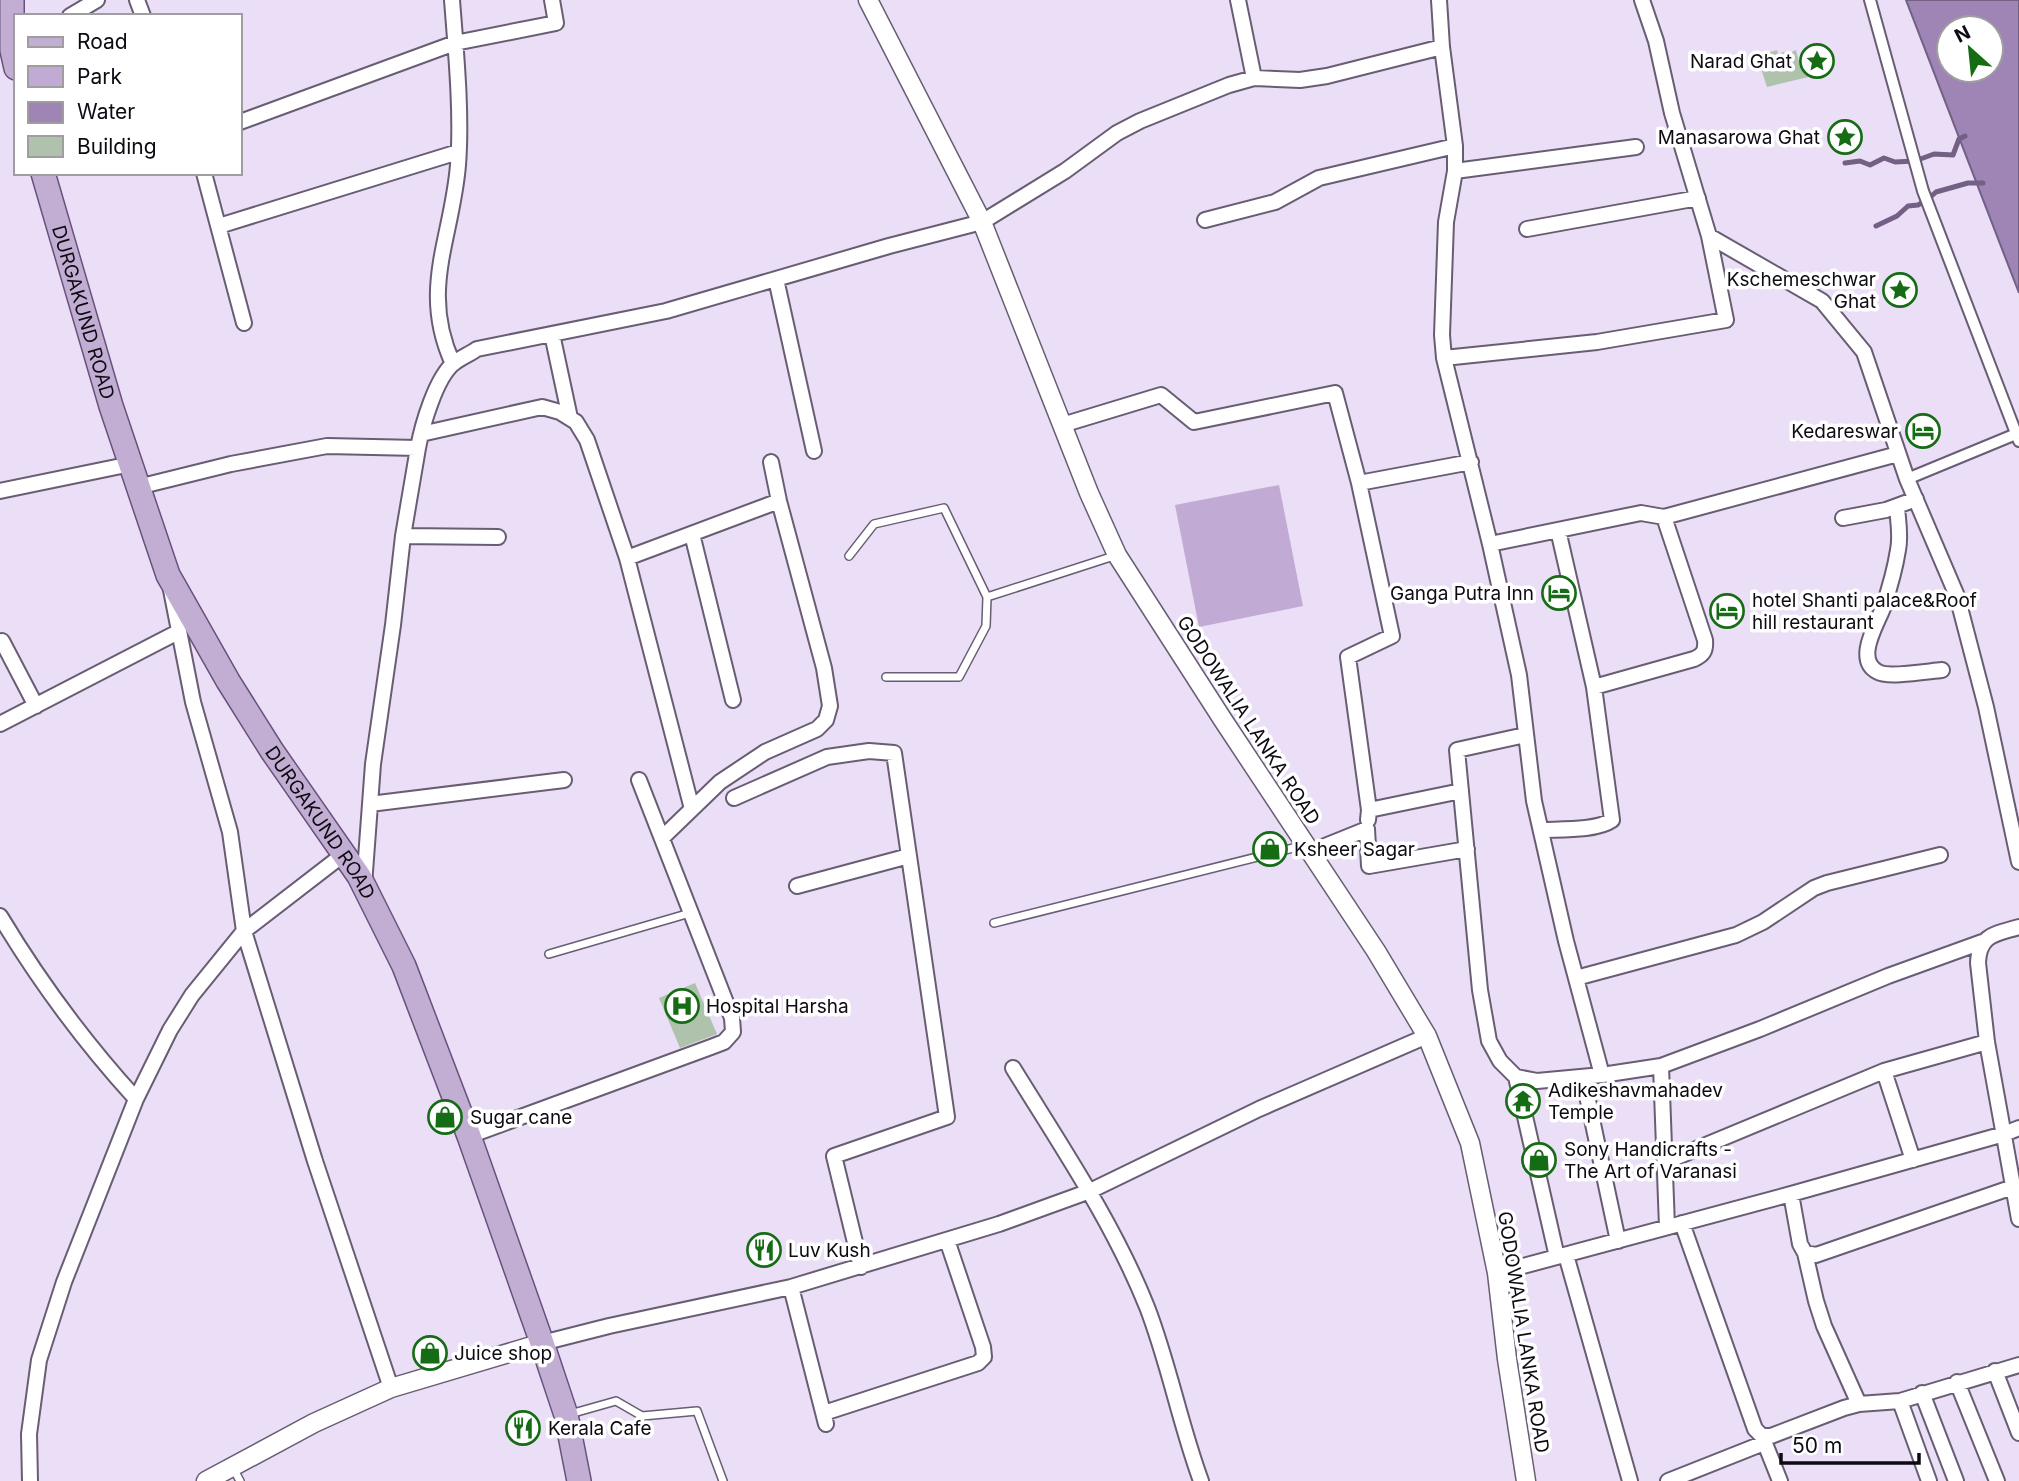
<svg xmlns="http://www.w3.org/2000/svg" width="2019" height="1481" font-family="Inter,sans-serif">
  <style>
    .green { fill: #c1abd4 }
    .water { fill: #9e85b5; stroke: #736084; stroke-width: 2; fill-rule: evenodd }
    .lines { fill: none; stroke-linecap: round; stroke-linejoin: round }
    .stream { stroke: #736084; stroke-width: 5 }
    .building { fill: #aec2ac }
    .service-casing { stroke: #685d72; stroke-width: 10 }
    .pedestrian-casing { stroke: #685d72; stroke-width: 14 }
    .minor-casing { stroke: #685d72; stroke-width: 18 }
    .tertiary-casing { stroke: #685d72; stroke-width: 21 }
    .primary-casing { stroke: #68527c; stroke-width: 26 }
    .service { stroke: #fff; stroke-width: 7 }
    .pedestrian { stroke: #fff; stroke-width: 10 }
    .minor { stroke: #fff; stroke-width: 14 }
    .tertiary { stroke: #fff; stroke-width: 18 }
    .primary { stroke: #c2aed3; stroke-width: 23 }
    .labels { text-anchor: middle; stroke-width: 7; stroke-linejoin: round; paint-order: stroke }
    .poi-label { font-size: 19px; fill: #0e0a12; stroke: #fff; text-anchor: start }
    .street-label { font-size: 19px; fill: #0e0a12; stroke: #fff }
  </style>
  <rect width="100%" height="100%" fill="#ebdef7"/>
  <!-- green -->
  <path class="green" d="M1279,485l24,121 -104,21 -24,-122z"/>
  <!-- water -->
  <path class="water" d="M1906,0h113v293zM1949,28h42v42h-42z"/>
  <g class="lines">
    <!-- stream -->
    <path class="stream" d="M1845,163l15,-2 10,4 14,-7 11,4 20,-1 19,-7 19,1 6,-16 6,-3
      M1876,226l21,-10 11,-10 10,-1 9,-5 9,-8 32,-9h15"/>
  </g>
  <!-- building -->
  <path class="building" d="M1777,50l1,4 8,-3 3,2 7,-3 4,16 29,6 -62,15 -10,-31z
    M695,983l22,51 -37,14 -21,-50z"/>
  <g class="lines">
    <!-- service casing -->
    <g class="service-casing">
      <path id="service" d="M849,556l25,-32 70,-16 43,89 -1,29 -27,51h-73
        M987,597l130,-42
        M994,923l311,-78
        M549,954l141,-41
        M570,1414l46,-13 26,15 55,-5 26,70
        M233,1468l7,13"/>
    </g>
    <!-- pedestrian casing -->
    <g class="pedestrian-casing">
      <path id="pedestrian" d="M1870,0l53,191 96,250
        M1907,479l109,-45"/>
    </g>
    <!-- minor casing -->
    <g class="minor-casing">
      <path id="minor" d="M137,0l6,16
        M452,0c4,52 10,114 6,165 -6,74 -39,125 -5,199
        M1238,0l16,78
        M1439,0l3,47 13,99v25l-9,51 -4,113 2,23 46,186 29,131 15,126 32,140 36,134
        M70,16l27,-16
        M240,122l215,-79 101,-20 -4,-23
        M1455,171l181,-24
        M204,173l40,150
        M1205,220l70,-18 44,-24 136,-32
        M219,226l239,-74
        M1527,229l171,-31
        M1709,236l113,65 42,51 43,127 50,117 29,111 33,155
        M776,279l38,172
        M552,334l18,84
        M1444,358l153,-16 129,-22 -17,-84 -37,-123 -16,-72 -14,-41
        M1062,425l99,-30 33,27 141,-29 24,90 112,-21
        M421,434l121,-27 18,5 16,10 11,18 40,118 65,251
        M1359,483l33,153 -44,21 21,153
        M138,487l93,-23 96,-18 91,2
        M0,491l131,-27
        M1897,507c1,14 4,29 1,43 -3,19 -9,40 -15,58 -6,16 -29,52 -5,64 10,6 51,-1 64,-2
        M1843,518l43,-8 30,-11
        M692,534l41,166
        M403,536l95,1
        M1490,544l151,-31 23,4 234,-63
        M627,558l152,-57
        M171,590l22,112 37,130 14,99 71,230 76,227
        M0,642l2,-1 34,65
        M1594,687l100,-28c9,-4 12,-8 11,-19l-41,-123
        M0,724l178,-92
        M1525,735l-68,15 23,240 9,51 11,20 16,16 21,4 65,-6 59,-9
        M734,798l93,-41 42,-6 25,2 15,103
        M370,804l194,-24
        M1368,820l1,-10 92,-19
        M1541,830c20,-1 55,1 71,-10l-18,-133 -36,-157
        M662,838l58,-56 45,-30 52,-23 9,-9 4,-14 -6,-38 -45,-167 -8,-39
        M1310,852l57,-23 2,37 98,-17
        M364,885l9,-121 20,-139 10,-89 15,-88c4,-22 18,-71 36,-85 6,-5 16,-9 23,-14l189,-38 223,-65 93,-24 83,-51 52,-38 23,-12 89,-36 25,-7 46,2 27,-4 115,-29
        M797,886l112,-30 38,261 -113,39 27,111
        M0,916c39,65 85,127 136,183
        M2019,927c-23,7 -40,7 -41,36l9,79 32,177
        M1576,978l160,-43 27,-13 51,-34 13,-5 113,-28
        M1013,1068c48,78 100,154 134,239 22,57 33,117 54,174
        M1884,1071l29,89
        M1516,1077l41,180
        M1583,1077l35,164
        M469,1136l242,-89 13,-5 9,-10 -1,-14 -93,-238
        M1665,1162l219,-91 103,-29
        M1791,1194l9,50 5,9 11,2 197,-68
        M1682,1223l73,206 7,7h9l73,-28 15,-4 41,-3 119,-36
        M1667,1227l-6,-161 99,-37 128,-53 94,-34
        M1805,1253l11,48 8,25 35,78
        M1566,1255l64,226
        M1497,1273l294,-79 213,-60 15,-6
        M791,1287l35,137
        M542,1343l67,-17 182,-39 208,-63 91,-33 169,-82 168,-73
        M1995,1371l24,62
        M1957,1382l40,99
        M1922,1393l34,88
        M1900,1401l29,80
        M824,1413l154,-50 6,-6 -1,-10 -36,-107
        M1762,1436l18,45
        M30,1481l-1,-47 10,-74 25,-78 72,-183 34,-69 22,-35 52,-64 100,-77
        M1668,1481l96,-38"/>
    </g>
    <!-- tertiary casing -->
    <g class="tertiary-casing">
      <path id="tertiary" d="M868,0l114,222 107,271 28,62 106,165 153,231 51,85 43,107 27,130 10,86 19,122
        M206,1481l108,-58 77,-35 151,-45"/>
    </g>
    <!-- primary casing -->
    <g class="primary-casing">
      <g id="primary">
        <path d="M12,0v50l4,18"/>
        <path id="s1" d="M43,173l68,233 57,169 60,106 44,70 87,125 45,90 65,170 73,207 24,72 13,66"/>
      </g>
    </g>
    <!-- service -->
    <use href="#service" class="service"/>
    <!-- pedestrian -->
    <use href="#pedestrian" class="pedestrian"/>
    <!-- minor -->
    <use href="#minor" class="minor"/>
    <!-- tertiary -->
    <use href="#tertiary" class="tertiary"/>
    <!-- primary -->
    <use href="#primary" class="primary"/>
  </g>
  <!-- icons -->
  <defs>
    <g id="sight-ring" transform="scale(1.75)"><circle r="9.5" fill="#fff" stroke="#156c15" stroke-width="1.5"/><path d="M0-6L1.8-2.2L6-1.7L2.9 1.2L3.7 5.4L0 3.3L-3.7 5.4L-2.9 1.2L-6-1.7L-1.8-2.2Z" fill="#156c15"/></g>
    <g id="hotel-ring" transform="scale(1.75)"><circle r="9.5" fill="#fff" stroke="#156c15" stroke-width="1.5"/><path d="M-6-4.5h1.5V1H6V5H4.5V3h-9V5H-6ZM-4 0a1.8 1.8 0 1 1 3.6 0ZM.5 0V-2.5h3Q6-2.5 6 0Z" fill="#156c15"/></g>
    <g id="shop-ring" transform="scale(1.75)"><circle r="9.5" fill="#fff" stroke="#156c15" stroke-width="1.5"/><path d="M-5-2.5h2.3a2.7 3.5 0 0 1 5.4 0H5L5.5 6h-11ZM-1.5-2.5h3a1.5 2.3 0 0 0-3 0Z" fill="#156c15"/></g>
    <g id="hospital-ring" transform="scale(1.75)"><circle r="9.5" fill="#fff" stroke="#156c15" stroke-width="1.5"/><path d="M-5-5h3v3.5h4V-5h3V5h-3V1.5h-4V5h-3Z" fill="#156c15"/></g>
    <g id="temple-ring" transform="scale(1.75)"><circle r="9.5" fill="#fff" stroke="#156c15" stroke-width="1.5"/><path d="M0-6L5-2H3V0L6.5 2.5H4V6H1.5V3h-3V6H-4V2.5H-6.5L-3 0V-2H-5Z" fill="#156c15"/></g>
    <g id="restaurant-ring" transform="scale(1.75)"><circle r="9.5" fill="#fff" stroke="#156c15" stroke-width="1.5"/><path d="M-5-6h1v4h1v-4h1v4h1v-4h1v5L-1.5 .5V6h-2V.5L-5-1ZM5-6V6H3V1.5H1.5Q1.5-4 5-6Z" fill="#156c15"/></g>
  </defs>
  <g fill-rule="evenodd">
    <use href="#sight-ring" x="1817" y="61"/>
    <use href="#sight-ring" x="1845" y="137"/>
    <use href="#sight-ring" x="1900" y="290"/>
    <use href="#hotel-ring" x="1923" y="431"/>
    <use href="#hotel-ring" x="1559" y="593"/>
    <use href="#hotel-ring" x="1727" y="611"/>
    <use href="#shop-ring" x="1270" y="849"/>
    <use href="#hospital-ring" x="682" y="1006"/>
    <use href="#temple-ring" x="1523" y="1101"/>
    <use href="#shop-ring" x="445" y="1117"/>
    <use href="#shop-ring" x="1539" y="1160"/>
    <use href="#restaurant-ring" x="764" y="1250"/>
    <use href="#shop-ring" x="430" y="1353"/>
    <use href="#restaurant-ring" x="523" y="1428"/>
  </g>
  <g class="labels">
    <!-- poi labels -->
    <g class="poi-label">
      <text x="1792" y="68" text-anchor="end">Narad Ghat</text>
      <text x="1820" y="144" text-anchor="end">Manasarowa Ghat</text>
      <text x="1876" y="286" text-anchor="end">Kschemeschwar<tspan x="1876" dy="22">Ghat</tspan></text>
      <text x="1898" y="438" text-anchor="end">Kedareswar</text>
      <text x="1534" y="600" text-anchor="end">Ganga Putra Inn</text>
      <text x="1752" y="607">hotel Shanti palace&amp;Roof<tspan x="1752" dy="22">hill restaurant</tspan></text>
      <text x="1294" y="856">Ksheer Sagar</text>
      <text x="706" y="1013">Hospital Harsha</text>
      <text x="1548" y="1097">Adikeshavmahadev<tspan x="1548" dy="22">Temple</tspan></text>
      <text x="470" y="1124">Sugar cane</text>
      <text x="1564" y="1156">Sony Handicrafts -<tspan x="1564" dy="22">The Art of Varanasi</tspan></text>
      <text x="788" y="1257">Luv Kush</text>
      <text x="454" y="1360">Juice shop</text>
      <text x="548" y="1435">Kerala Cafe</text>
    </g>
    <!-- street labels -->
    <g class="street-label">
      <text dy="7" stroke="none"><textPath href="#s1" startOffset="145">DURGAKUND ROAD</textPath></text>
      <text transform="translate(1249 720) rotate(57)" y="7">GODOWALIA LANKA ROAD</text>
      <text dy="7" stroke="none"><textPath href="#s1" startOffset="712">DURGAKUND ROAD</textPath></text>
      <text transform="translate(1524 1332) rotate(81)" y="7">GODOWALIA LANKA ROAD</text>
    </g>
  </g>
  <!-- legend -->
  <rect x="14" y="14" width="228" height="161" fill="#ffffff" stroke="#9f9da0" stroke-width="2"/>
  <rect x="28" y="37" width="35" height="10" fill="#c2aed3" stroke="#9f9da0" stroke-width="2"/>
  <text x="77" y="49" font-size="21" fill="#0e0a12">Road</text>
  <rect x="28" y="66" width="35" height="21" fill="#c1abd4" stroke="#9f9da0" stroke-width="2"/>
  <text x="77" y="84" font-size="21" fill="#0e0a12">Park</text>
  <rect x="28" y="102" width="35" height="21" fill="#9e85b5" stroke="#9f9da0" stroke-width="2"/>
  <text x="77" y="119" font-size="21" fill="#0e0a12">Water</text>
  <rect x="28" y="136" width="35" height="21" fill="#aec2ac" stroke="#9f9da0" stroke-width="2"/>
  <text x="77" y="154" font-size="21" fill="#0e0a12">Building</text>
  <!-- north arrow -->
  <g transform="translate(1970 49) rotate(333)"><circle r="33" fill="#ffffff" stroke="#9f9da0" stroke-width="2"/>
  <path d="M0-5L12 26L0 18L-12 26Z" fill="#156c15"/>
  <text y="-10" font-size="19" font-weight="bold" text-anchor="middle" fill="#0e0a12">N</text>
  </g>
  <!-- scale -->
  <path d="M1781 1453v10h138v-10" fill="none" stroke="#0e0a12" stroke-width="3.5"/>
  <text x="1792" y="1453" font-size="21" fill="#0e0a12" stroke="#ffffff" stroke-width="5" paint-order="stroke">50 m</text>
</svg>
